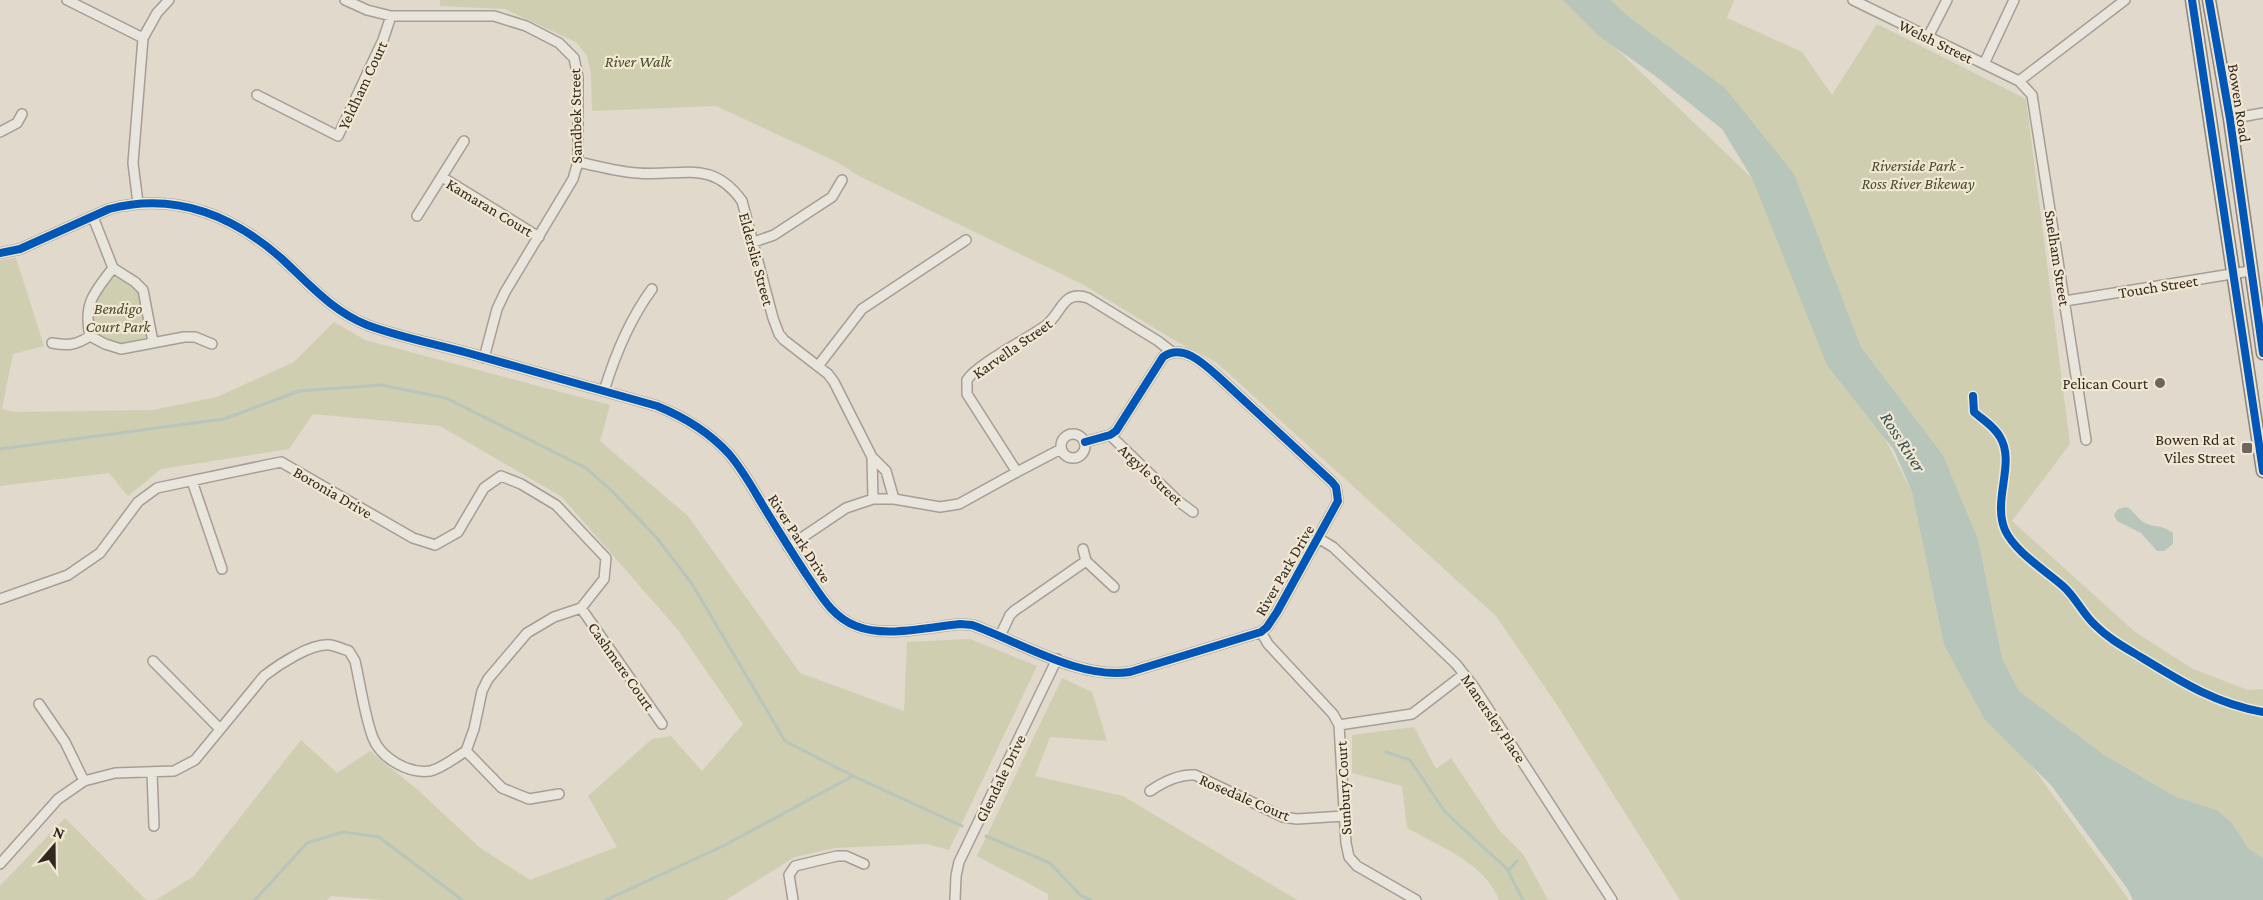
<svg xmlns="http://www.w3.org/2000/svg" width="2263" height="900" font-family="'Crimson Pro',serif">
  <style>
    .green { fill: #cfceb0 }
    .water { fill: #b7c5bb }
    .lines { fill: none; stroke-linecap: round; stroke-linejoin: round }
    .stream { stroke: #b7c5bb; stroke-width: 3 }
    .minor-casing { stroke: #a59e95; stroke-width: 12 }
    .major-casing { stroke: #8b847c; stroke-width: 15 }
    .minor { stroke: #e8e5dd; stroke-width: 9 }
    .major { stroke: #e0dacf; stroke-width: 12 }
    .cycleway-casing { stroke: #f1e7d3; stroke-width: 11 }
    .cycleway { stroke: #0057b8; stroke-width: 8 }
    .poi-dot { fill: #6f665c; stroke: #f1e7d3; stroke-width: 2 }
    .labels { text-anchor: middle; stroke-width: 4.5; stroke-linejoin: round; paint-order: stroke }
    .street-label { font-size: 16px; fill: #32281f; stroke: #f1e7d3 }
    .park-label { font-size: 16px; font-style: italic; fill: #444c28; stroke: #f1e7d3 }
    .poi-label { font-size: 16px; fill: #32281f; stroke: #f1e7d3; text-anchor: end }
    .water-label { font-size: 18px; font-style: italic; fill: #30504d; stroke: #f1e7d3 }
  </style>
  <rect width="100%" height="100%" fill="#e0d9cc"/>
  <!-- green -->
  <path class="green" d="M440,0h1125l187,178 160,314 32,153 185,255h-449l-123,-195 -61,-89 -280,-254 -42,-22 -90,-55 -225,-109 -22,-14 -121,-56 -124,5 -1,-37 -4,-18 -11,-14 -71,-33 -65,-3z
    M1611,0h123l-7,18 75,34 30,43 45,-71 149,75 44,345 -58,77 123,111 58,37 55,21 15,-1v169l-14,-9 -17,-26 -15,-13 -41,-13 -73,-43 -84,-63 -17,-33 -24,-119 -35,-84 -82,-108 -68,-173z
    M16,258l28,88 -31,8 -11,55 12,3 139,-2 64,-13 77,-35 40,-40 31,18 245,65 -10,36 88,75 112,157 104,38 3,-69 63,-3 67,27 -88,184 -23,-6 -91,4 -40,9 -69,43h-343l-52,-4 -4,4h-171l38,-24 107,-136 36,33 33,-22 49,40 60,56 51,33 87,-33 -29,-51 64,-57 19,-3 31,35 41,-47 -65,-94 -116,-133 -122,-71 -127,-12 -24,35 -128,20 -33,27 -19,-23 -109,13v-226z
    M113,278h8l16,10 9,40 1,7 -7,7c-53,9 -63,-30 -27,-64z
    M1062,678l30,14 15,49 -57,-4 -15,39 88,20 174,104h-249v-6l-71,-38z
    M1414,727l22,42 15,-11 48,72 24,24 25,46h-49c-14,-37 -60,-54 -92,-72l-5,-42 -50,-13v-38z
    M65,818l81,82h-146v-14z"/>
  <!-- water -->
  <path class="water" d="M1563,0h48l19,18 95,70 69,86 67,173 82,108 35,84 24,119 17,33 84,63 73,43 41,13 15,13 17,26 14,9v42h-130l-6,-12 -76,-103 -66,-65 -41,-75 -32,-153 -18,-42 -67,-85 -75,-187 -30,-49 -68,-54 -55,-39z
    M2126,507c8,3 11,12 19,16 10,5 16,1 28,10v11l-9,7h-7l-16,-18 -24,-12 -3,-6 4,-6z"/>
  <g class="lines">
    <!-- stream -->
    <path class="stream" d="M0,449l224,-30 75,-28 82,-6 65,13 140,70 26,23 45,47 35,46 93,157 68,35 109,50
      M1386,752l24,8 35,52 62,57 16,31
      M986,836l64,27 31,33 10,4
      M1508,871l9,-10
      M255,900l52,-57 36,-11 36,5 83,63
      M606,900l117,-54 130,-70"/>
    <!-- minor casing -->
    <g class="minor-casing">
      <path id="minor" d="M67,0l76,38
        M345,0l22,10 24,6h103l32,10 33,17 15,15 4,19v85l-5,17 -68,113 -8,17 -13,49
        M1853,0l166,81 13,14 54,345
        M1928,37l19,-37
        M1984,64l30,-64
        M2019,81l106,-81
        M257,95l81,41 45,-96 8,-24
        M2230,119l33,-6
        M0,132l17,-9 5,-9
        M578,162c20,4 39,10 59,11 45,4 74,-15 105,28l31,117 6,16 5,6 44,34 6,8 38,75 14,14 8,28
        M442,177l97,60
        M138,203l-5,-40 10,-125 14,-25 12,-13
        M417,216l47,-75
        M93,217l20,51 22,14 8,8 10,52
        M754,242l20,-7 58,-38 10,-17
        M0,253l20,-4 89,-40c65,-17 123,6 172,49 27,25 51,53 86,67 32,12 68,19 101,28 63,18 126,35 189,53 27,11 52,26 72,48 13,15 23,33 33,50 14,23 29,47 44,70 14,20 26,43 50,52 29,12 74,1 104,-2l12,1c48,17 108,55 158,47l131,-40 6,-5 10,-15 61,-111 -2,-14 -4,-5 -109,-101c-17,-15 -39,-39 -60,-24l-47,74 -6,4 -25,7
        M113,268c-19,25 -30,35 -23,68l15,8 16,5 63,-12h11l17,7
        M2065,301l185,-30
        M52,343c17,3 24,2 38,-7
        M818,366l44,-57 104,-69
        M604,391c11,-36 25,-71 48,-102
        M1061 446a12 12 0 1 1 24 0a12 12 0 1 1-24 0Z
        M1110,435l68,66 15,11
        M872,457l1,42
        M1017,472l-50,-78v-14c10,-16 60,-41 78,-54 17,-12 17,-37 43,-28l70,43 14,11
        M192,481l30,88
        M1318,538l15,9 123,117 18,23 138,213
        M788,547l58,-39 27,-9h21l46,8 19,-3 58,-32 44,-23
        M1083,549l3,12 28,26
        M0,599l68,-24 32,-22 38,-51 19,-14 124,-26 132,76 22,7 23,-13 26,-44 17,-12 20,8 35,21 50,53 -2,21 -23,29 -27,9 -27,16 -39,46 -6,12 -8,38 -8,22c-10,6 -25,18 -36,20 -22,3 -49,-13 -57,-33 -8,-20 -13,-55 -18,-77l-6,-10c-6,-2 -13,-5 -19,-6 -19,-2 -52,20 -66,31l-69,84 -21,11 -59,2 -31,8 -26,18 -58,65
        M581,608l81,116
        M1261,632l7,12 65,70 6,11 7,118 3,14 8,9 59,34
        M1000,636l10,-21 4,-4 72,-50
        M153,661l67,68
        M39,704l26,38 19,39
        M1339,725l73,-11 52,-40
        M466,751l36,37 27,11 30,-5
        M152,773l2,53
        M1150,791c13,-9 28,-17 45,-16l88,42 14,2 47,-3
        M793,900l-4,-25 6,-9 42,-10h9l18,8
        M955,900l1,-24 3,-14 98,-203"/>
    </g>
    <!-- major casing -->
    <g class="major-casing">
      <path id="major" d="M2192,0l71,471
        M2209,0l21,119 33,234"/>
    </g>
    <!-- minor -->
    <use href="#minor" class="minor"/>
    <!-- major -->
    <use href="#major" class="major"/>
    <!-- cycleway casing -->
    <g class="cycleway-casing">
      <path id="cycleway" d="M2192,0l71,471
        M2209,0l21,119 33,234
        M0,253l20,-4 89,-40c65,-17 123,6 172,49 27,25 51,53 86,67 32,12 68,19 101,28 63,18 126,35 189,53 27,11 52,26 72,48 13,15 23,33 33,50 14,23 29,47 44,70 14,20 26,43 50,52 29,12 74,1 104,-2l12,1c48,17 108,55 158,47l131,-40 6,-5 10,-15 61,-111 -2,-14 -4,-5 -109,-101c-17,-15 -39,-39 -60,-24l-47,74 -6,4 -25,7
        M1973,396l1,16c9,8 20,14 26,25 16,26 -8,63 5,93 10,22 41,41 59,57 12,11 19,27 31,38 15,15 31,23 49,34 39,24 73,45 119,53"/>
    </g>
    <!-- cycleway -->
    <use href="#cycleway" class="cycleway"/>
  </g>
  <!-- markers -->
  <g class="poi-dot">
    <circle cx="2160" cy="383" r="6"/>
    <rect x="2241" y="442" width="12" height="12" rx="3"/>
  </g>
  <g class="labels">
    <!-- street labels -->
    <g class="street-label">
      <text transform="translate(1936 41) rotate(26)" y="6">Welsh Street</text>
      <text transform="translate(362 85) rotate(-65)" y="6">Yeldham Court</text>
      <text transform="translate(2240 103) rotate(81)" y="6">Bowen Road</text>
      <text transform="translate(575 116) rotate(-91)" y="6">Sandbek Street</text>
      <text transform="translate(490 207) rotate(31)" y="6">Kamaran Court</text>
      <text transform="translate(2058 258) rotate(81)" y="6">Snelham Street</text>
      <text transform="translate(757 259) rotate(75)" y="6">Elderslie Street</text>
      <text transform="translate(2158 286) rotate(-9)" y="6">Touch Street</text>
      <text transform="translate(1012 348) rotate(-35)" y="6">Karvella Street</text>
      <text transform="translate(1151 474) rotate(43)" y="6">Argyle Street</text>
      <text transform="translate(333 492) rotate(30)" y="6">Boronia Drive</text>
      <text transform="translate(800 538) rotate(57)" y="6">River Park Drive</text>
      <text transform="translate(1284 570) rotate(-60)" y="6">River Park Drive</text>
      <text transform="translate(622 666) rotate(55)" y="6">Cashmere Court</text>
      <text transform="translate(1494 718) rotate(56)" y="6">Manersley Place</text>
      <text transform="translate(1000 778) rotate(-64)" y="6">Glendale Drive</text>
      <text transform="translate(1343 788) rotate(-93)" y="6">Sunbury Court</text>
      <text transform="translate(1245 797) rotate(23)" y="6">Rosedale Court</text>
    </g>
    <!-- park labels -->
    <g class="park-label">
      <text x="638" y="67">River Walk</text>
      <text x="1918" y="171">Riverside Park -<tspan x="1918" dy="18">Ross River Bikeway</tspan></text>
      <text x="118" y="314">Bendigo<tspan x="118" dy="18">Court Park</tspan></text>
    </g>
    <!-- poi labels -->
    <g class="poi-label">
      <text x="2148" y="389">Pelican Court</text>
      <text x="2235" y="445">Bowen Rd at<tspan x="2235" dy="18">Viles Street</tspan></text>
    </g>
    <!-- water labels -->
    <g class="water-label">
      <text transform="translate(1903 442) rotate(57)" y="6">Ross River</text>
    </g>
  </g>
  <!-- north arrow -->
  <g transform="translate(54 846) rotate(20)" stroke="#f1e7d3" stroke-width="4.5" paint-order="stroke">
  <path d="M0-4.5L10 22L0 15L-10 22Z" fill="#32281f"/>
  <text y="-9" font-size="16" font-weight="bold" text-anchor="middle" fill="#32281f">N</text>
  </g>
</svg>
